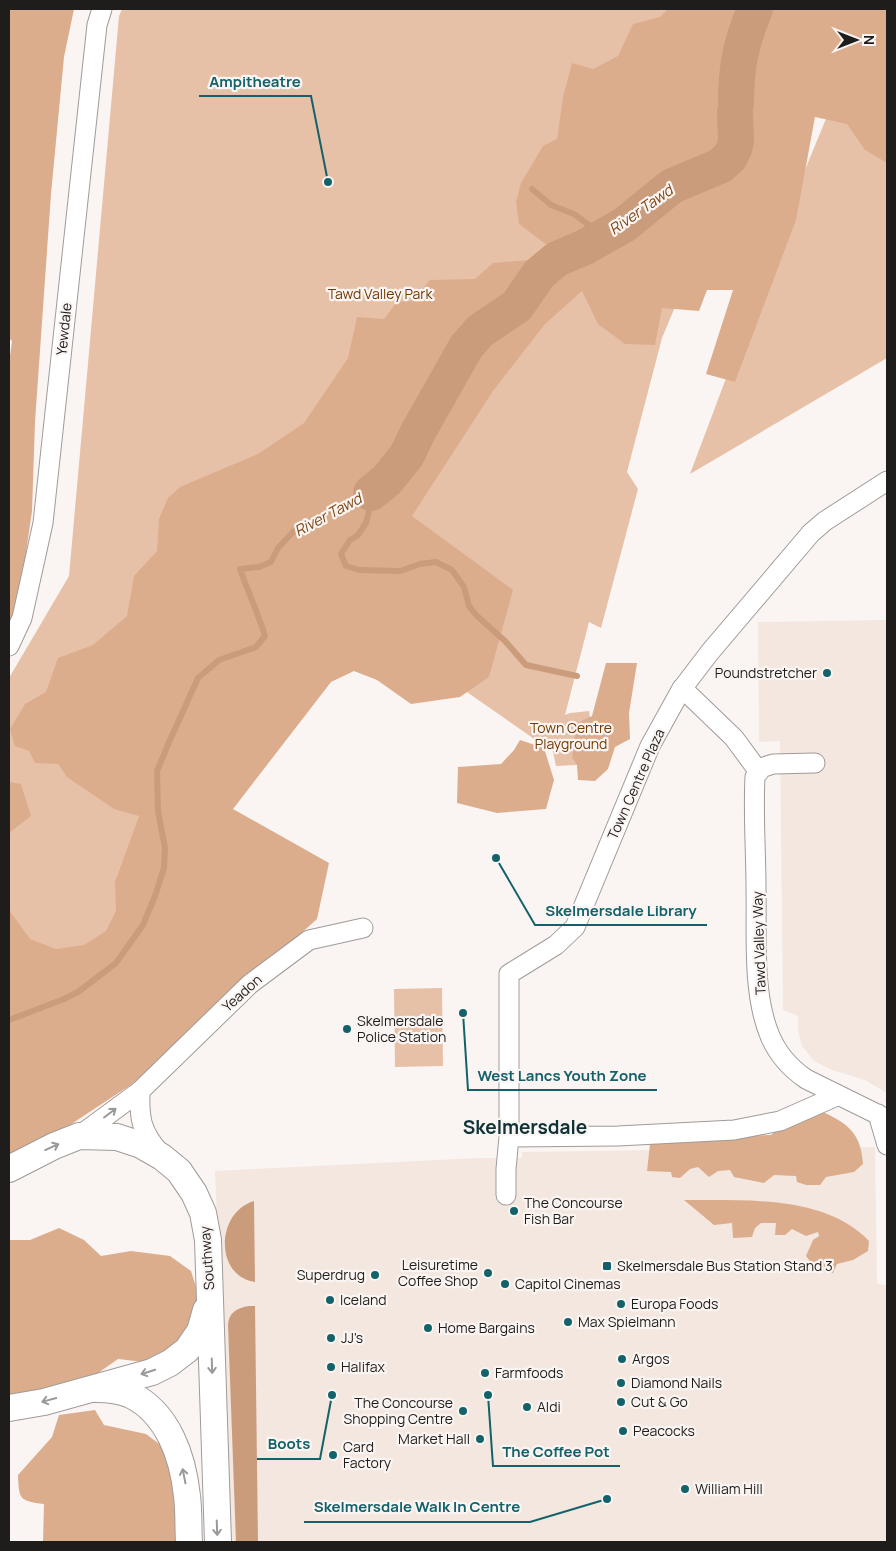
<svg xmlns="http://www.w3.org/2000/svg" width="896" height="1551" font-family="Manrope,sans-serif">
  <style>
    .built { fill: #f3e7df }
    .green { fill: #e7c1a7 }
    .forest { fill: #dcad8d }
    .water { fill: #ca9c7c }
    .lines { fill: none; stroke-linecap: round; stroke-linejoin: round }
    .stream { stroke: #ca9c7c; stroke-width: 6 }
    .river { stroke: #ca9c7c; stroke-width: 36 }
    .street-casing { stroke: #a09b98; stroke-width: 21 }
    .secondary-casing { stroke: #a09b98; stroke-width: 28 }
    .street { stroke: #fff; stroke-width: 19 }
    .secondary { stroke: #fff; stroke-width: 26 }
    .oneway { stroke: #9a9999 }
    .poi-dot { fill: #13626a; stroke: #faf5f2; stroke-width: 2 }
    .labels { text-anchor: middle; stroke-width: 4.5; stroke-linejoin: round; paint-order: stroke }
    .park-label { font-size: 14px; fill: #723801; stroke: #faf5f2 }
    .street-label { font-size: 14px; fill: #1f1d1c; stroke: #faf5f2 }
    .poi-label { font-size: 14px; fill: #1f1d1c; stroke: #faf5f2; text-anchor: start }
    .water-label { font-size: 15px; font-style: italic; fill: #7e4311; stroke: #faf5f2 }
    .district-label { font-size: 19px; font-weight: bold; fill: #0f3236; stroke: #faf5f2 }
    .leader { fill: none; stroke: #13626a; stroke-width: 2 }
    .callout-dot { fill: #13626a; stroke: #faf5f2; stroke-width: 2 }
    .callout-label { font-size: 15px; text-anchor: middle; font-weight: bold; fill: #13626a; stroke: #faf5f2; stroke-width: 4.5; stroke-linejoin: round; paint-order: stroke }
  </style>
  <rect width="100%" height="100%" fill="#faf5f2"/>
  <!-- built -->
  <path class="built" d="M887,620v473l-22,-13 -33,-10 -18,-9 -12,-15 -4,-16v-14l-15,-6 -3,-269 -21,1 -1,-120z
    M875,1147l2,137 10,1v257h-657l-15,-371 264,-13h43v-6z"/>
  <!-- green -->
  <path class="green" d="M122,9h678l-138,329 -35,134 11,17 -37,139 -12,-6 -24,93 5,-2 19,-2 5,35 -17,19 -21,1 -3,-14 -197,-137 -347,469v-406l60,-102 50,-560z
    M871,9h16v349l-197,116 108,-287z
    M442,988l1,78 -48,1 -1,-78z"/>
  <!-- forest -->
  <path class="forest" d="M9,9h65l-10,48 -13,137 -16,228 -3,89 -11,76 -12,43v-266l3,-23 -3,-3z
    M668,9h219v154l-22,-13 -18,-26 -32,-7 -19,103 -61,162 -29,-8 27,-84h-26l-8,21 -37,-3 -7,37 -30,-1 -27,-20 -16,-33 -37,33 -52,67 -81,125 101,74 -24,87 -29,20 -49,7 -34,-24 -23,-9 -23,11 -98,127 96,54 -12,56 -185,165 -100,66 -23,11v-251l21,29 26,10 28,-4 22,-14 10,-20 -1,-29 24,-66 -25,-7 -47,-32 -9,-13 -23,-1 -6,-12 -14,-5 -5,-17 15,-25 21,-12 12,-34 35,-13 34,-29 7,-40 23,-25 2,-32 9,-21 12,-11 78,-33 46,-31 44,-65 9,-41 27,2 13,-17 15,-1 18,-21 45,-1 18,-16 49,-4 6,-13 -29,-22 -3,-22 5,-19 22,-37 14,-7 6,-42 9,-34 21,6 25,-13 15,-32 27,-7z
    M606,663h31l-8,50 1,26 -15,8 -7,22 -13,12 -17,-1 -1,-15 -5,-8 5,-34 15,-7z
    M520,740l24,8 10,32 -8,29 -49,4 -40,-10 1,-36 43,-3 13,-14z
    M9,782l12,2 10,32 -22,17z
    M823,1112c26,12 38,22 40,52l-9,8 -28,5 -6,8h-14l-9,-3 -1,-6 -22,-1 -10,8 -30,-6 -4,-7 -12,1 -9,6 -11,-10 -8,2 -10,9 -8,-1 -1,-5 -24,-1 3,-27 5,-9 76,1 40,-1 17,-14z
    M684,1200c60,1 140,-6 185,41l-1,10 -15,9 -16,4 -4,9 -16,-3 -11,-14 7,-16 6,-4 -1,-4 -12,4 -14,-7 -7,6h-10l1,-12h-15l-6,5 -3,9 -19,1 -1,-15 -18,2z
    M59,1228l25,12 17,16 30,-5 39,5 21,15 6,19 -2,23 -10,20 -13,14 -28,15 -26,-3 -27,19 -82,24v-162h21z
    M95,1410l9,15 42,9 28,21 11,87h-142l1,-38c-25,-3 -25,-5 -26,-29l34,-38 7,-22z"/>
  <!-- water -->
  <path class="water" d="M254,1201l1,81c-41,-6 -39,-70 -1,-81z
    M249,1306h6l3,236h-22l-8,-217c1,-13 9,-17 21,-19z"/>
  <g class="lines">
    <!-- stream -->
    <path class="stream" d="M532,189l19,16 23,9 30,22
      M371,493l-2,18 -3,12 -8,12 -8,5 -9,14 5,12 13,4 41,1 20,-7 16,-2 16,8 12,17 5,19 7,9 29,26 21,24 51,11
      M9,1020l55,-21 14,-7 38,-29 27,-38 12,-29 9,-28 1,-20 -7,-37 -1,-40 13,-31 28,-62 21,-18 37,-13 9,-11c-7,-23 -17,-44 -25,-67l19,-2 12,-5 7,-14 16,-17 36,-20 41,-18"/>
    <!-- river -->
    <path class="river" d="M736,103c0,-37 5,-60 19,-94
      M371,493l16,-13 20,-25 11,-23 48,-85 14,-16 37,-25 22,-32 18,-15 28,-12 39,-22 48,-39 48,-20 10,-9 4,-8 2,-8 -1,-29"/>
    <!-- street casing -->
    <g class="street-casing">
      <path id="street" d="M9,646l13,-28 21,-95 54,-498 5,-16
        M682,688l52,50 25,34
        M815,763l-42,1 -12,4 -6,9c-2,37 1,75 1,111 1,47 -4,105 14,148 8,19 20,32 36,43l81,40
        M140,1091c-1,27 1,41 20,62
        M878,1114l9,31
        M79,1136l61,-45 110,-107 59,-44 54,-12
        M509,1137l109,-1 116,-6 46,-9 59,-26
        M506,1195v-26l3,-32v-163l47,-29 19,-18 75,-181 31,-56 29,-38 101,-119 14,-12 62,-40"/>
    </g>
    <!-- secondary casing -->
    <g class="secondary-casing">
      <path id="secondary" d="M9,1169l45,-23 25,-10 38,1 24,8 21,12 17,14 15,22 9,20 5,27 10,302
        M96,1389c12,0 24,1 35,6 37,18 52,62 56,101 2,15 1,31 2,46
        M9,1408l35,-6 108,-30 18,-9 17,-13 13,-19 6,-21"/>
    </g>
    <!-- street -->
    <use href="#street" class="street"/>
    <!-- secondary -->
    <use href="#secondary" class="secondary"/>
  </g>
  <!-- one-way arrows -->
  <defs><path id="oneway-shaft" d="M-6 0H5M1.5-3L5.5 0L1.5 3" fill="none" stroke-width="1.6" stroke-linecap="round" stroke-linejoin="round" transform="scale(1.25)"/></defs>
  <g class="oneway">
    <use href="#oneway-shaft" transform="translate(110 1113) rotate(-37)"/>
    <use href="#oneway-shaft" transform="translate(52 1147) rotate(-24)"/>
    <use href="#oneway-shaft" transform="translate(212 1366) rotate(88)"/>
    <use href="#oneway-shaft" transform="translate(148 1372) rotate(162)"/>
    <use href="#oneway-shaft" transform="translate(49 1400) rotate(165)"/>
    <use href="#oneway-shaft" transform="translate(184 1476) rotate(-101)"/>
    <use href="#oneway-shaft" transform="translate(217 1528) rotate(88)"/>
  </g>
  <!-- markers -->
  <g class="poi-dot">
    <circle cx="827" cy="673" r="5"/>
    <circle cx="347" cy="1029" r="5"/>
    <circle cx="514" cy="1211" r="5"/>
    <rect x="602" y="1261" width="10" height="10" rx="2.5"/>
    <circle cx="488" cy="1273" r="5"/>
    <circle cx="375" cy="1275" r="5"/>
    <circle cx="505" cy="1284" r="5"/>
    <circle cx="330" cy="1300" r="5"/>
    <circle cx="621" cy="1304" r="5"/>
    <circle cx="568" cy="1322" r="5"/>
    <circle cx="428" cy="1328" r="5"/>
    <circle cx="331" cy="1338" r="5"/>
    <circle cx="622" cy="1359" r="5"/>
    <circle cx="331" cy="1367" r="5"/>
    <circle cx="485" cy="1373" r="5"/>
    <circle cx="621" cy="1383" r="5"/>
    <circle cx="621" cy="1402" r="5"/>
    <circle cx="527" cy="1407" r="5"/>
    <circle cx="463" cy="1411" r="5"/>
    <circle cx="623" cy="1431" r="5"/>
    <circle cx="480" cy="1439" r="5"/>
    <circle cx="333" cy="1455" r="5"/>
    <circle cx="685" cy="1489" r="5"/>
  </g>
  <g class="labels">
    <!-- park labels -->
    <g class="park-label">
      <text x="380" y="299">Tawd Valley Park</text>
      <text x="571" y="733">Town Centre<tspan x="571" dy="16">Playground</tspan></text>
    </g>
    <!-- street labels -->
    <g class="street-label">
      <text transform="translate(64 329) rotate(-84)" y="5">Yewdale</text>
      <text transform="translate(636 784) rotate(-66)" y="5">Town Centre Plaza</text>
      <text transform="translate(759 943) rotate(-92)" y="5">Tawd Valley Way</text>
      <text transform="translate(242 993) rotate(-42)" y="5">Yeadon</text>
      <text transform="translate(207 1258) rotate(-94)" y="5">Southway</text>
    </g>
    <!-- poi labels -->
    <g class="poi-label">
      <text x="817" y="678" text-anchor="end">Poundstretcher</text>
      <text x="357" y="1026">Skelmersdale<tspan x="357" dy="16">Police Station</tspan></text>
      <text x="524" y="1208">The Concourse<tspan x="524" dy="16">Fish Bar</tspan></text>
      <text x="478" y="1270" text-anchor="end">Leisuretime<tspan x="478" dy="16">Coffee Shop</tspan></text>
      <text x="617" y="1271">Skelmersdale Bus Station Stand 3</text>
      <text x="365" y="1280" text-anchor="end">Superdrug</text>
      <text x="515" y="1289">Capitol Cinemas</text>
      <text x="340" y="1305">Iceland</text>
      <text x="631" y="1309">Europa Foods</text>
      <text x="578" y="1327">Max Spielmann</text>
      <text x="438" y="1333">Home Bargains</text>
      <text x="341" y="1343">JJ's</text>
      <text x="632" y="1364">Argos</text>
      <text x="341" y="1372">Halifax</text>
      <text x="495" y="1378">Farmfoods</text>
      <text x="631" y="1388">Diamond Nails</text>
      <text x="631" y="1407">Cut &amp; Go</text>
      <text x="453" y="1408" text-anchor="end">The Concourse<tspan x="453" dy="16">Shopping Centre</tspan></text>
      <text x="537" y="1412">Aldi</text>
      <text x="633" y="1436">Peacocks</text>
      <text x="470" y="1444" text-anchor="end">Market Hall</text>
      <text x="343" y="1452">Card<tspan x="343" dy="16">Factory</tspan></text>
      <text x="695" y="1494">William Hill</text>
    </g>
    <!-- water labels -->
    <g class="water-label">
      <text transform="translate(641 210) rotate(-35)" y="5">River Tawd</text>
      <text transform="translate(328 515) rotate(-28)" y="5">River Tawd</text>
    </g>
    <!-- district labels -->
    <g class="district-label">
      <text x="525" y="1134">Skelmersdale</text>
    </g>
  </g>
  <!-- callouts -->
  <path class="leader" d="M328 182L311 96H199M496 858L535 925H707M463 1013L468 1090H657M332 1395L320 1459H257M488 1395L493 1466H620M607 1499L530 1522H304"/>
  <g class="callout-dot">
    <circle cx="328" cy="182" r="5"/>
    <circle cx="496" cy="858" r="5"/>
    <circle cx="463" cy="1013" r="5"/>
    <circle cx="332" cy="1395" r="5"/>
    <circle cx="488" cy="1395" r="5"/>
    <circle cx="607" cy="1499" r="5"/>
  </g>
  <g class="callout-label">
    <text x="255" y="87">Ampitheatre</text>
    <text x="621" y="916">Skelmersdale Library</text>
    <text x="562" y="1081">West Lancs Youth Zone</text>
    <text x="289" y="1449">Boots</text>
    <text x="556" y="1457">The Coffee Pot</text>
    <text x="417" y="1512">Skelmersdale Walk In Centre</text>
  </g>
  <!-- border -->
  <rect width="896" height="1551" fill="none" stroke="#1f1d1c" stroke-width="20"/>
  <!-- north arrow -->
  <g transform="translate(856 40) rotate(90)" stroke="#faf5f2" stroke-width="4" paint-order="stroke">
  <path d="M0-4L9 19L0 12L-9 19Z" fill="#1f1d1c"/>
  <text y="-8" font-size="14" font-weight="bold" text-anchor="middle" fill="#1f1d1c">N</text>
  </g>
</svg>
